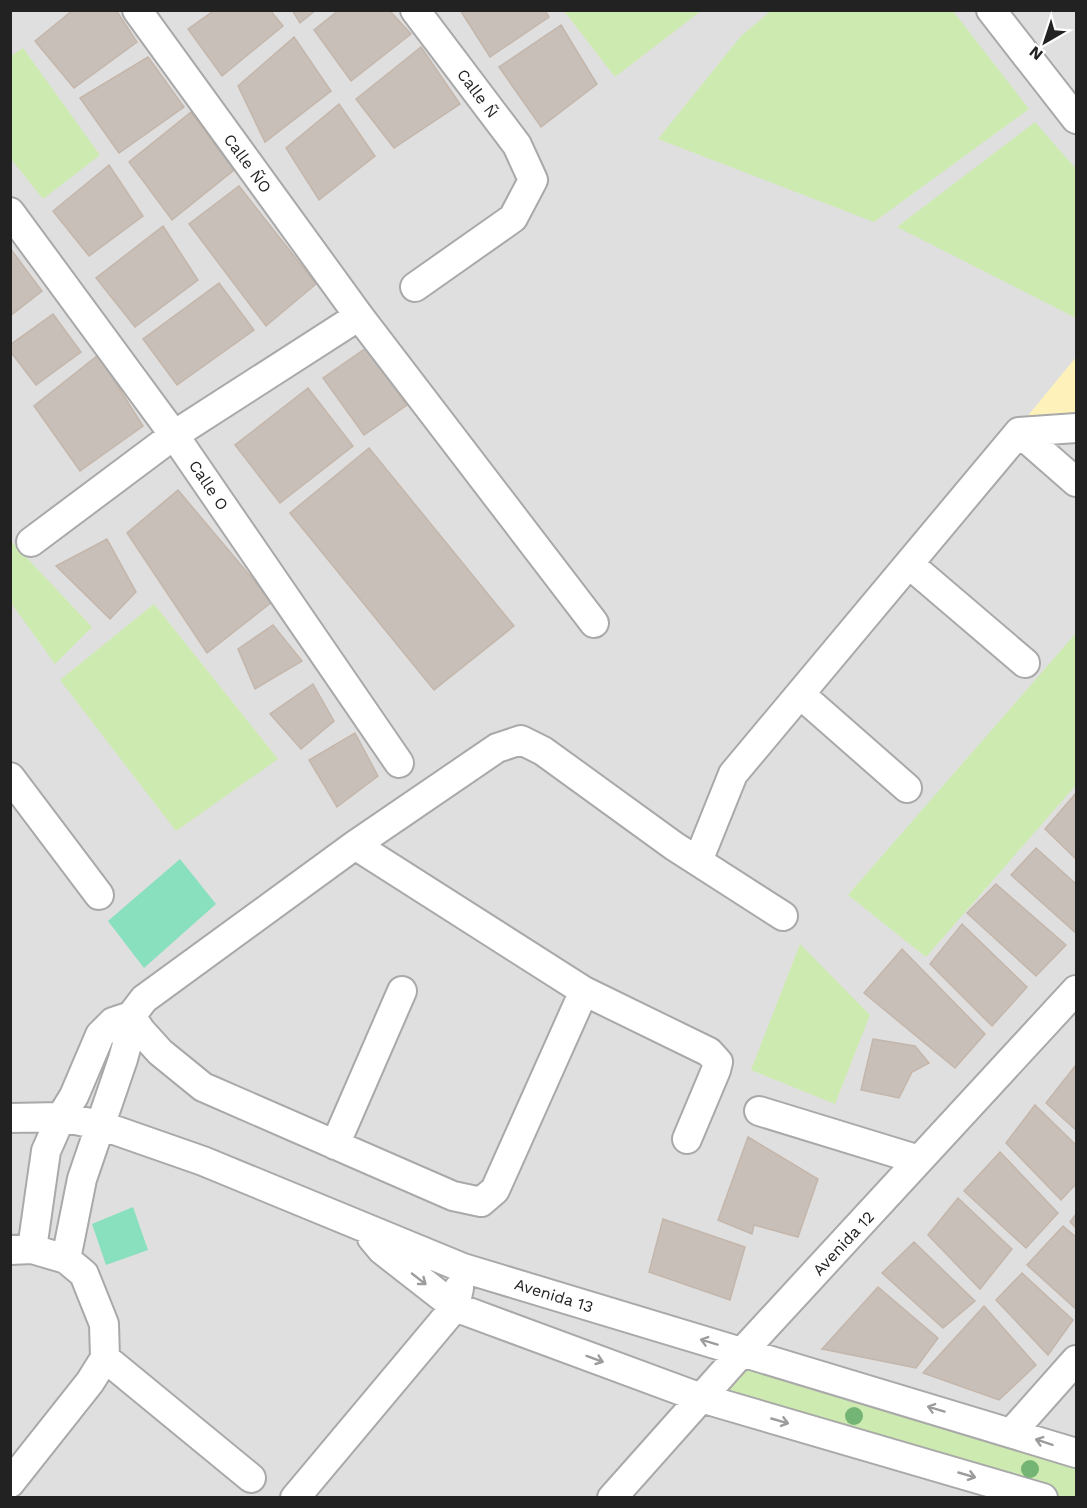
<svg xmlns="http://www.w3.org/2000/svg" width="1087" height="1508" font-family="'Work Sans',sans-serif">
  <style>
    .residential { fill: #e0dfdf }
    .grass { fill: #cdebb0 }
    .sand { fill: #fff1ba }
    .pitch { fill: #88e0be }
    .building { fill: #c7bfb8; stroke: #c4b6ab; stroke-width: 1.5 }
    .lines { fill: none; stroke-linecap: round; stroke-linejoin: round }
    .street-casing { stroke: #a9a9a9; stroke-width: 32 }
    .street { stroke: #fff; stroke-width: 28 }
    .tree { fill: #74b475 }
    .oneway { stroke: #9c9c9c }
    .labels { text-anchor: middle; stroke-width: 5; stroke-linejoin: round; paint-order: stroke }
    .street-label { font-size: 16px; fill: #222; stroke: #fff }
  </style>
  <rect width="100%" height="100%" fill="#f2efe9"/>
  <!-- residential -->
  <path class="residential" d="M11,11h1065v1486h-1065z"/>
  <!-- grass -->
  <path class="grass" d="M772,10l181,1 76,98 -155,113 -216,-83 83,-103z
    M564,11h137l-86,66z
    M23,48l77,107 -57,44 -32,-40v-103z
    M1035,122l41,47v149l-179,-91z
    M10,540l82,87 -37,37 -44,-61z
    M154,604l124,155 -102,72 -116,-151z
    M1076,633v152l-150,172 -78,-62z
    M800,944l70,71 -35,89 -84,-34z
    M743,1357l333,103v37h-18l-350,-101z"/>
  <!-- sand -->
  <path class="sand" d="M1076,357v66l-58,5z"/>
  <!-- pitch -->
  <path class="pitch" d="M180,859l36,45 -72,64 -36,-47z
    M133,1207l15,43 -42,15 -14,-41z"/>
  <!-- building -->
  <path class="building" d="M73,10h43l21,32 -63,46 -39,-47z
    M215,10h55l13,16 -61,50 -34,-47z
    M292,10h24l-16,13z
    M339,10h50l22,24 -60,47 -37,-51z
    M460,10h85l4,7 -59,40z
    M561,25l36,59 -56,43 -42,-60z
    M294,37l37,54 -66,51 -27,-56z
    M421,47l39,57 -66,44 -38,-49z
    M148,57l36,50 -65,46 -39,-55z
    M339,104l36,52 -56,44 -33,-52z
    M191,112l43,58 -62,50 -43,-58z
    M109,165l34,51 -54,40 -36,-45z
    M239,186l77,98 -50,42 -77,-102z
    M163,226l35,54 -63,47 -39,-49z
    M10,248l32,43 -32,25z
    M219,283l35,47 -77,55 -34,-46z
    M53,314l28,38 -45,33 -26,-34v-6z
    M366,348l41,57 -43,30 -41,-57z
    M98,355l45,71 -63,45 -46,-65z
    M308,388l45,58 -73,57 -45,-58z
    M369,448l145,178 -80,64 -144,-177z
    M178,490l94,112 -65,51 -80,-120z
    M107,539l29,53 -26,27 -54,-53z
    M273,625l29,36 -47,28 -17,-40z
    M313,684l21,37 -33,28 -31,-35z
    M355,733l23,43 -41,31 -28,-47z
    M1076,793v66l-31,-30z
    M1036,848l40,36v49l-65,-58z
    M996,884l70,61 -30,31 -69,-63z
    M962,924l65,63 -35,39 -62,-62z
    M902,949l83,85 -30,34 -91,-75z
    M873,1039l42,7 14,17 -17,9 -13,26 -38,-8z
    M1076,1065v65l-30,-27z
    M1035,1105l41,40v39l-15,16 -55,-57z
    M748,1137l70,42 -20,58 -44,-12 -2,9 -34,-14z
    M1000,1152l58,61 -32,35 -62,-57z
    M958,1198l54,51 -32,40 -52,-54z
    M1076,1214v14l-6,-6z
    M663,1219l82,28 -15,53 -81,-28z
    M1063,1226l13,11v72l-49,-44z
    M914,1242l61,59 -32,27 -61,-55z
    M1022,1273l51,47 -25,35 -52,-55z
    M878,1287l60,51 -22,30 -94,-19z
    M984,1306l52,59 -37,35 -76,-27z"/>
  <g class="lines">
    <!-- street casing -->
    <g class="street-casing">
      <path id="street" d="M137,10l222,306 235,307
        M991,10l85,109
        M10,212l164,223 225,328
        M415,287l98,-69 20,-38 -16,-35 -102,-135
        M1019,432l57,-4
        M31,542l143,-107 185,-119
        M909,564l116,99
        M800,694l107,94
        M10,777l89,118
        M355,845l229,146 125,61 9,10 -2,8 -29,69
        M698,861l35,-87 286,-342 57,50
        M131,1016l10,15 19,21 43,35 250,109 28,6 14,-12 89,-199
        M759,1111l160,49
        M10,1118l51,-1 39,8 103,36 260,107 613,185
        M335,1145l67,-154
        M372,1238l10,12 73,57 246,91 342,100
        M32,1249l14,-98 15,-34 13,-21 26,-61 13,-13 18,-6
        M10,1250l22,-1 34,10 18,15 20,50 1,34 -15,24 -80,101
        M66,1259l16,-80 41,-120 6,-22 2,-21 13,-17 211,-154 142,-97 24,-8 22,11 131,95 109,70
        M105,1358l146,120
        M1012,1432l64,-72
        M295,1498l160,-191 4,-19
        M612,1498l130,-146 334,-362"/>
    </g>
    <!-- street -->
    <use href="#street" class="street"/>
  </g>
  <!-- trees -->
  <g class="tree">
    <circle cx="854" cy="1416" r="9"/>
    <circle cx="1030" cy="1469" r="9"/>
  </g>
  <!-- one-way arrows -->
  <defs><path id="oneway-shaft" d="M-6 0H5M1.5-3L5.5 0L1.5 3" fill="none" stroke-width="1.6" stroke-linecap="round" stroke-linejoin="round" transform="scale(1.5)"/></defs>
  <g class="oneway">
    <use href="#oneway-shaft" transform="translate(419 1279) rotate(38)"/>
    <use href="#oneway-shaft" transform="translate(709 1342) rotate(-163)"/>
    <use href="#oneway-shaft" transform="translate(595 1359) rotate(20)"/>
    <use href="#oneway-shaft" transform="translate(936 1409) rotate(-163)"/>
    <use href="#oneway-shaft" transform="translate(780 1421) rotate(16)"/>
    <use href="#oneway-shaft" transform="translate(1044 1442) rotate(-162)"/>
    <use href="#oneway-shaft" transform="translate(967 1475) rotate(16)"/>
  </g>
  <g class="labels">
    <!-- street labels -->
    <g class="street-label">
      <text transform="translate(478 93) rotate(53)" y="6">Calle Ñ</text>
      <text transform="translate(248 163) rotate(54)" y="6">Calle ÑO</text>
      <text transform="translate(209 485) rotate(56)" y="6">Calle O</text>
      <text transform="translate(843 1243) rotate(-47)" y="6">Avenida 12</text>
      <text transform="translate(554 1295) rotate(17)" y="6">Avenida 13</text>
    </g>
  </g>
  <!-- border -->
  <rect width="1087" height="1508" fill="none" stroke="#222222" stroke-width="24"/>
  <!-- north arrow -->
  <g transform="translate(1045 42) rotate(219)" stroke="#ffffff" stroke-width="4.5" paint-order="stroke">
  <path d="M0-4.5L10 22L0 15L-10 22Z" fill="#222222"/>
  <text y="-9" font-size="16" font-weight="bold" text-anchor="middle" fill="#222222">N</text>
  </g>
</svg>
